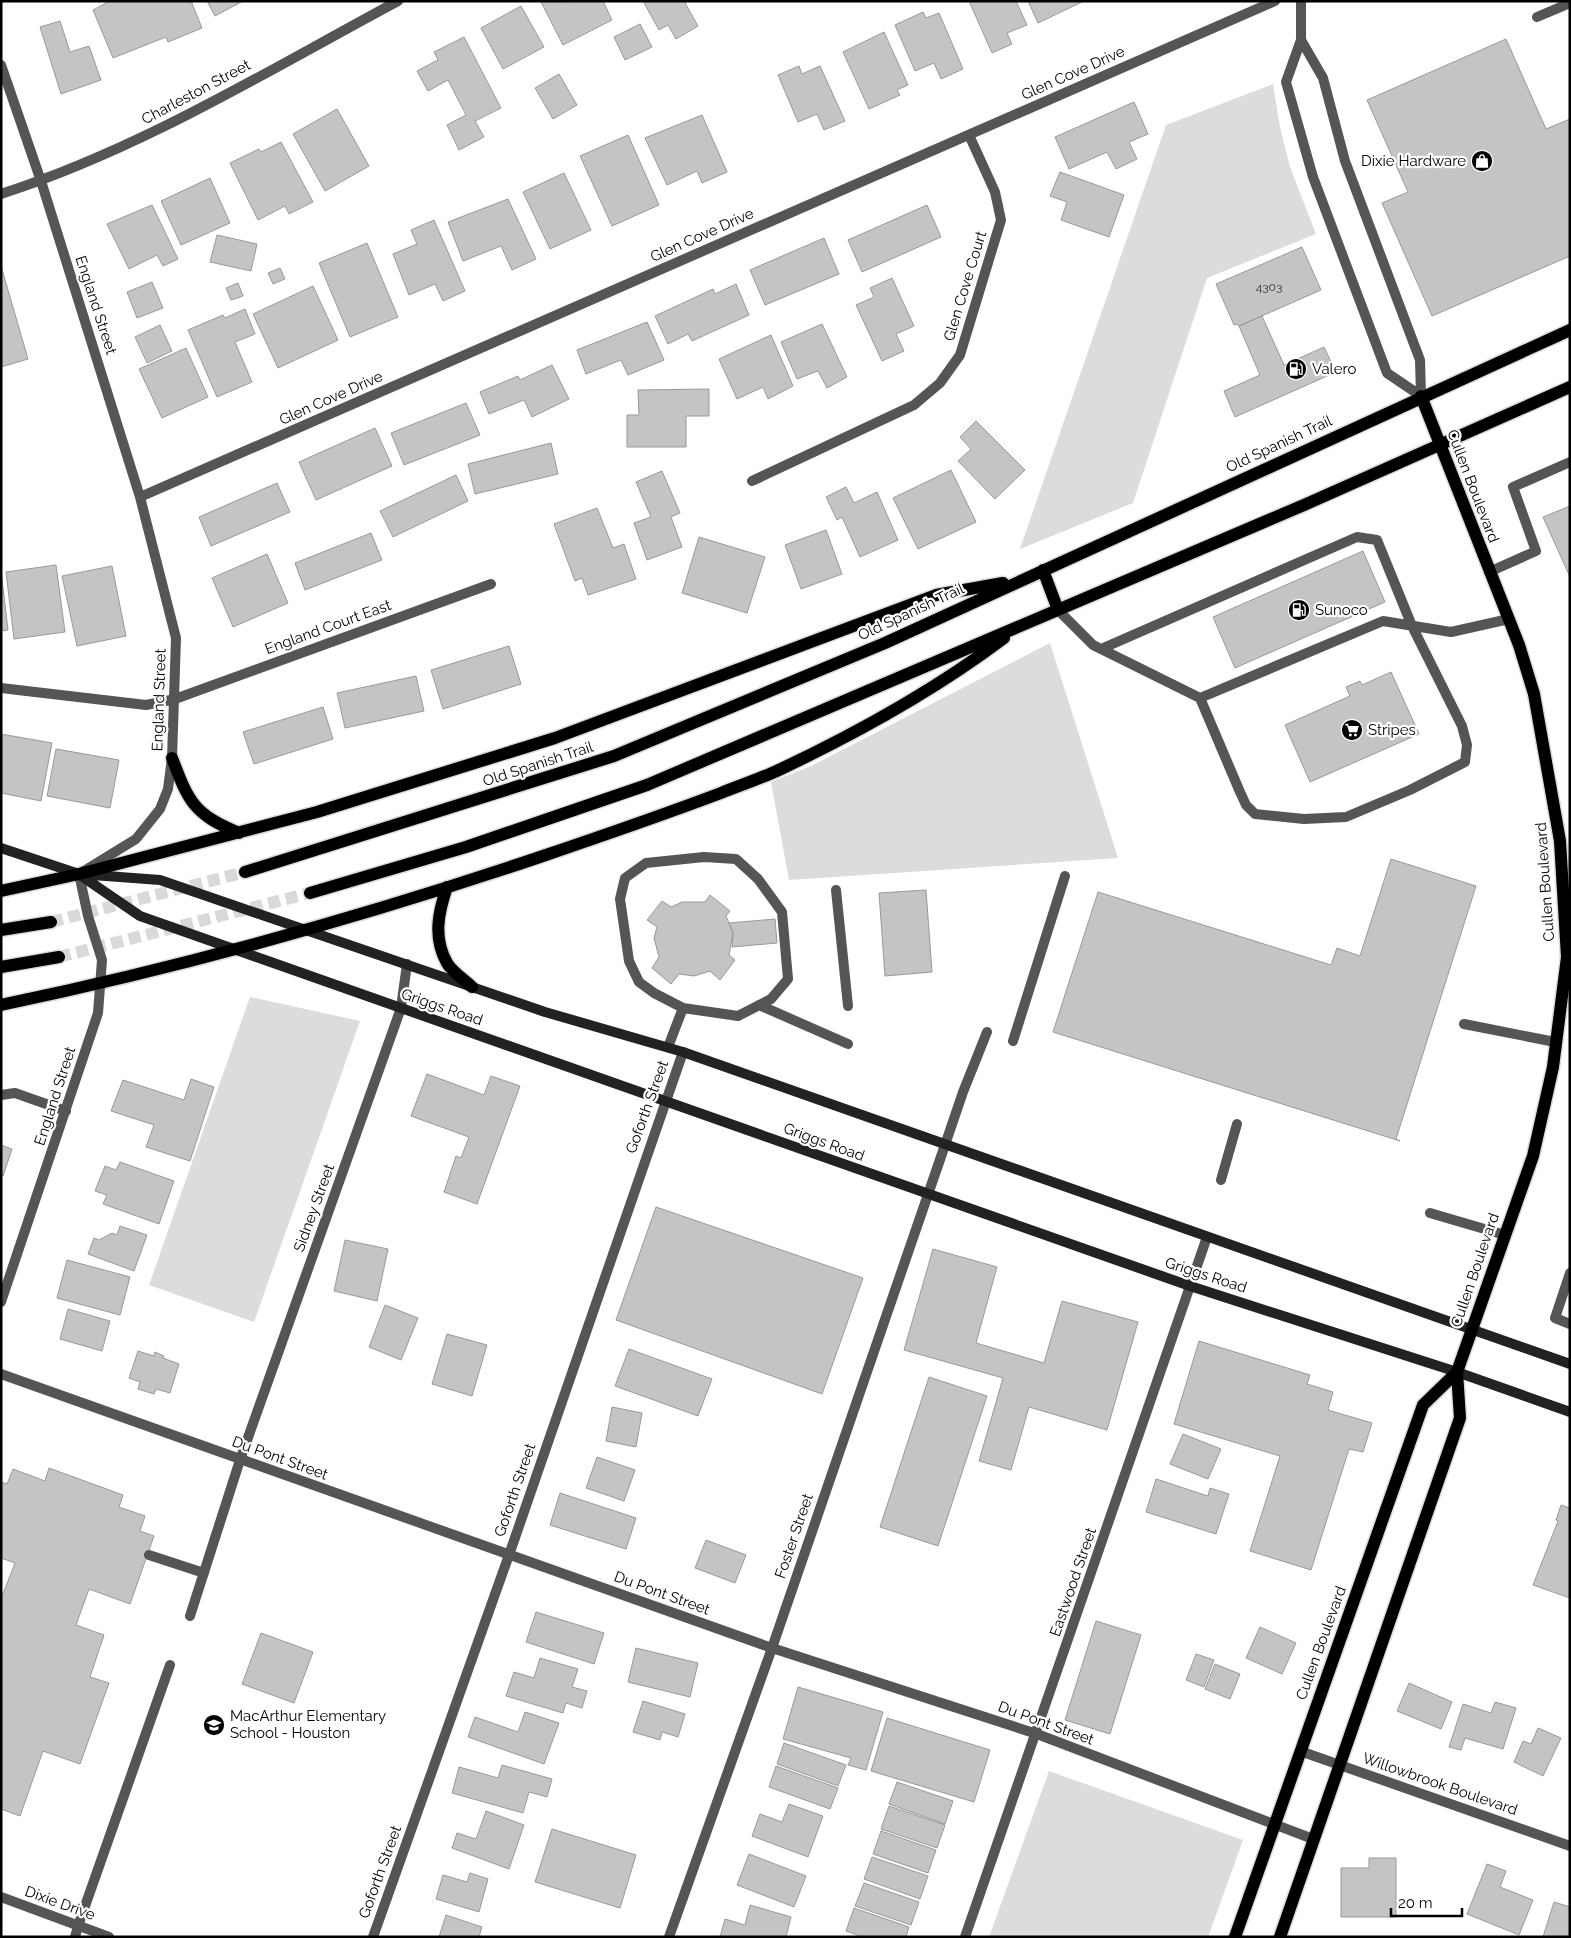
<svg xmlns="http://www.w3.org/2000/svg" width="1571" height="1938" font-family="Raleway,sans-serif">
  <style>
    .green { fill: #dcdcdc }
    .building { fill: #c4c4c4; stroke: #999 }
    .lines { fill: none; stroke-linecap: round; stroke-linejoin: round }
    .primary-tunnel { stroke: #d9d9d9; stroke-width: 12; stroke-dasharray: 12 6; stroke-linecap: butt }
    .primary-casing { stroke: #dbdbdb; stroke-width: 15 }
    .service { stroke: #555; stroke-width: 10 }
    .minor { stroke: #555; stroke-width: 10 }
    .tertiary { stroke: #555; stroke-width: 10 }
    .secondary { stroke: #222; stroke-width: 10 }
    .primary { stroke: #000; stroke-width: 12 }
    .labels { text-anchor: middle; stroke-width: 4.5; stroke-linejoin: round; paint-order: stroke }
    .number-label { font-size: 12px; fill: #313131 }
    .street-label { font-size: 15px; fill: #000; stroke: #fff }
    .poi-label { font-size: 15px; fill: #000; stroke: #fff; text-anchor: start }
  </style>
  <rect width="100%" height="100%" fill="#fff"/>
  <!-- green -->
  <path class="green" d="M1273,84l7,43 10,40 26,67 -109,44 -74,225 -113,46 146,-424z
    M1050,643l68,215 -329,22 -18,-98 40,-16z
    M250,997l110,24 -106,301 -105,-37z
    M1049,1771l194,69 -35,97h-219z"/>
  <!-- building -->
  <path class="building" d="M110,1h81l11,27 -34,14 -2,-5 -53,21 -20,-48z
    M207,1h36l-28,15z
    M603,1l9,19 -49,25 -22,-43z
    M643,1h45l-3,2 13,23 -22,13 -8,-14 -9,5z
    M969,1h47l11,24 -20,8 5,11 -20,9z
    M1028,1h56l-46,22z
    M521,6l23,41 -41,22 -22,-41z
    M923,12l3,6 13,-5 24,56 -22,10 -7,-16 -19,8 -20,-46z
    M60,21l10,31 19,-6 12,34 -40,14 -21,-67z
    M640,24l12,23 -27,13 -11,-23z
    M884,32l24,53 -11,5 3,5 -31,14 -26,-57z
    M464,37l37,71 -26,13 9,16 -25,13 -12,-25 19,-10 -18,-35 -20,11 -11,-20 21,-11 -4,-8z
    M1506,39l40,90 24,-10v137l-138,60 -50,-113 26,-11 -41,-92z
    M799,66l3,8 18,-8 25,55 -21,9 -7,-16 -19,8 -20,-47z
    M559,74l18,31 -24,14 -18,-31z
    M1134,102l14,32 -19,8 8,17 -21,10 -9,-17 -38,17 -14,-32z
    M337,109l32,57 -44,25 -32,-57z
    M702,115l25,57 -25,11 -5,-12 -30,14 -22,-47z
    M628,135l31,70 -47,21 -32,-70z
    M281,142l32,60 -24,12 -4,-8 -27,14 -28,-57 29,-14 2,3z
    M1060,172l64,23 -15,42 -48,-17 6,-18 -17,-6z
    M564,173l27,57 -41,19 -27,-57z
    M210,178l20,45 -49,22 -20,-44z
    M508,199l28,60 -24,11 -11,-24 -38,15 -15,-39z
    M152,205l26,54 -15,7 -6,-11 -28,14 -22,-45z
    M927,205l14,32 -79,35 -14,-32z
    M434,220l31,71 -22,10 -8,-17 -26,11 -16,-41 24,-10 -6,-14z
    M217,235l40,9 -6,27 -41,-9z
    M824,238l15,36 -74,31 -15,-35z
    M367,243l31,74 -48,20 -31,-74z
    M1302,247l19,43 -82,36 -2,-2 -3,1 -18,-41z
    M1,266l27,93 -27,8z
    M280,268l5,11 -12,5 -5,-11z
    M892,278l22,48 -18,8 8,17 -22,10 -26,-56 18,-8 -4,-9z
    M152,282l11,26 -26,10 -10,-26z
    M238,283l5,13 -12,4 -5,-12z
    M736,284l13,31 -57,26 -4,-7 -20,10 -13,-28 58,-27 2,5z
    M313,286l25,54 -60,28 -25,-54z
    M245,309l10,25 -20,8 17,40 -35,15 -29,-67 35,-15 2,3z
    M1262,316l22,49 40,-18 12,25 -101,45 -11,-26 36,-16 -21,-49z
    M647,322l17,38 -36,15 -7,-15 -35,14 -9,-24z
    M822,324l25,53 -20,11 -9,-17 -21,8 -16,-37z
    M160,325l12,26 -25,12 -12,-26z
    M771,335l22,51 -25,13 -5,-12 -26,12 -18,-40z
    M186,348l22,49 -46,21 -23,-49z
    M552,365l17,34 -37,18 -8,-17 -35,14 -9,-22 38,-16 2,4z
    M709,389v27h-23v31h-59v-32h12l-1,-25z
    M466,403l14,32 -76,30 -13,-32z
    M976,421l49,49 -30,29 -37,-38 13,-12 -11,-12z
    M375,428l17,38 -76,34 -17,-38z
    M551,443l7,31 -83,20 -7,-30z
    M951,470l25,52 -58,27 -25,-51z
    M662,471l18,42 -9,4 11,30 -35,13 -13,-37 17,-6 -15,-35z
    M456,475l12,26 -75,36 -13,-26z
    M277,483l13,29 -79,34 -12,-29z
    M846,487l8,16 23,-11 21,48 -38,17 -18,-40 -5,3 -11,-23z
    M1570,506v71l-27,-60z
    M597,508l16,40 11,-4 12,35 -48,16 -6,-17 -7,3 -21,-57z
    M826,530l16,44 -41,15 -16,-44z
    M371,533l11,27 -77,30 -10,-27z
    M699,537l66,20 -18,56 -65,-20z
    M1363,551l22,51 -150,66 -22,-51z
    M267,554l21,49 -55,24 -21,-49z
    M56,565l9,67 -51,7 -8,-67z
    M112,566l14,70 -49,10 -15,-70z
    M1,571l7,59 -7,1z
    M509,646l12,38 -78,25 -12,-39z
    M1391,672l28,62 -109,48 -25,-57 65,-29 -4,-9 14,-6 2,4z
    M416,676l8,35 -79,17 -8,-35z
    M323,707l10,32 -79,25 -11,-32z
    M1,734l51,9 -11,58 -40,-8z
    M56,749l63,11 -9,48 -63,-12z
    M1391,859l85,27 -80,253 4,2 -347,-109 45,-140 233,73 6,-17 23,8z
    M926,890l6,82 -47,4 -6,-83z
    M710,895l20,16 -4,5 7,17 -4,22 6,5 -15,20 -10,-9 -16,5 -15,-2 -8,10 -19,-16 7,-11 -5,-19 3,-11 -10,-7 15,-19 9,6 11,-5h23z
    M775,919l2,24 -45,4 1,-14 -4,-10z
    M427,1074l57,21 7,-19 29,10 -43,118 -33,-12 12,-36 5,2 8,-21 -58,-21z
    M191,1079l23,8 -24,74 -44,-14 8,-22 -43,-14 12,-31 61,20z
    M1,1145l11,4 -9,27 -2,-1z
    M120,1162l54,19 -15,43 -56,-20 4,-9 -12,-4 10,-25 11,4z
    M656,1207l207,71 -41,116 -206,-74z
    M120,1226l27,9 -13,36 -46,-17 6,-16 5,2 13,-7 5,2z
    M345,1240l43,9 -11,52 -43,-10z
    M933,1249l64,18 -21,76 68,20 18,-62 76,21 -31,108 -78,-23 -18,63 -32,-9 24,-83 -99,-28z
    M67,1260l63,17 -10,38 -63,-17z
    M385,1305l33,13 -17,42 -32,-13z
    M68,1309l42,12 -8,30 -42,-12z
    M447,1334l40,11 -15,51 -40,-12z
    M1199,1341l111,34 -3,9 26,8 -5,18 44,13 -9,29 -14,-3 -38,121 -61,-19 30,-95 -106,-32z
    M629,1349l83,30 -14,37 -83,-30z
    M138,1351l16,5 1,-4 9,4 -1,2 16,6 -9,29 -14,-4 -2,5 -16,-5 2,-7 -11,-4z
    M929,1377l58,19 -49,150 -58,-19z
    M612,1407l30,6 -6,34 -30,-6z
    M1183,1434l38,15 -13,30 -38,-15z
    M597,1457l38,13 -11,31 -38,-13z
    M49,1468l74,27 -4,12 26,9 -5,15 14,5 -24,68 -41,-15 -13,36 28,10 -14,42 19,6 -29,81 -37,-13 -23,65 -19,-7v-210l14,-36 -14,-5v-76l6,2 6,-15 32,12z
    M1156,1479l52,17 2,-8 19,6 -13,40 -70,-22z
    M560,1493l76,25 -10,31 -76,-24z
    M1561,1505l9,3v90l-37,-13 25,-64 -2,-1z
    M706,1540l40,15 -11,28 -40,-15z
    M536,1612l68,21 -10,31 -68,-22z
    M1096,1621l45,14 -31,99 -45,-14z
    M1260,1627l36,16 -14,31 -36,-16z
    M261,1633l52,19 -19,51 -52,-19z
    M636,1648l62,15 -8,34 -62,-15z
    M1196,1654l18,6 -10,27 -18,-7z
    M540,1658l38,11 -6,18 15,4 -5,17 -16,-5 -3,10 -57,-17 8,-24 20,6z
    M1215,1664l25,10 -10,25 -25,-10z
    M1409,1683l43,19 -11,27 -44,-18z
    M798,1687l85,25 -17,58 -18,-5 3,-7 -68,-19z
    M643,1701l42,13 -7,23 -16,-5 -2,8 -27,-8z
    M1495,1702l21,6 -13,41 -38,-11 -4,12 -12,-3 14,-43 28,9z
    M525,1712l34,11 -15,41 -76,-27 7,-20 43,15z
    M887,1718l103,32 -16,52 -103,-31z
    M1538,1728l23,10 -18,38 -29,-14 9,-21 8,3z
    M784,1743l62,22 -8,21 -61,-22z
    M502,1765l50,14 -5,18 -18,-5 -6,21 -71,-20 7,-26 39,11z
    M776,1766l62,22 -8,21 -61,-22z
    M897,1782l56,19 -8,23 -56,-20z
    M789,1804l34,12 -15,41 -56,-21 8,-22 22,8z
    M889,1806l56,19 -8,23 -56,-19z
    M486,1811l38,14 -15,44 -57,-21 5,-15 19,6z
    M552,1829l84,26 -16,53 -85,-26z
    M881,1831l55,19 -8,23 -55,-19z
    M749,1854l57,22 -12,31 -57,-22z
    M872,1857l56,19 -8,23 -56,-20z
    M1369,1858h27v59h-55v-49h28z
    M1487,1864l19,7 -6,16 33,13 -14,35 -52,-21z
    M470,1873l18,6 -9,33 -43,-13 7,-24 24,7z
    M864,1883l55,19 -8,23 -56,-19z
    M1554,1902l16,5v30h-27z
    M750,1905l41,12 -5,20h-66l5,-18 20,6z
    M854,1908l55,19 -3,10h-43l-17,-6z
    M446,1915l36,12 -3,10h-40z"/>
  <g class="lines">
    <!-- primary-tunnel -->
    <path class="primary-tunnel" d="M51,922l194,-50
      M59,957l251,-64"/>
    <!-- primary casing -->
    <g class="primary-casing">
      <path id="primary" d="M1043,570l15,40
        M172,758c17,45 22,56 67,75
        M245,872l369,-116 271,-113 685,-313
        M447,887c-9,26 -14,51 0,76 5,9 18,17 25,24
        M1,891l78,-17 238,-62 238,-74 381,-143 67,-12
        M310,893l156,-46 181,-62 657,-280 266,-118
        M1,930l50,-8
        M1,967l58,-10
        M1,1005c182,-38 361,-88 536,-147 62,-21 123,-42 184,-65 20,-8 41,-15 60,-24 78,-37 154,-79 223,-131
        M1235,1937l188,-532 34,-33
        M1280,1937l180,-519 -3,-46 76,-216 20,-89 14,-110 -7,-116 -26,-147 -15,-49 -98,-249"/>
    </g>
    <!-- service -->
    <path class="service" d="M1537,17l33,-14
      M1489,572l47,-21 -23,-64 57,-25
      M1058,610l35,35 107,53 183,-77 68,11 58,-13
      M1101,649l256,-112 20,3 35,86 50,100 5,19 -2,17 -55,28 -64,27 -42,2 -49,-5 -9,-9 -6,-13 -40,-94
      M836,890l12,116
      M759,1005l89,39
      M1464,1024l91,18
      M1013,1041l52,-165
      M668,1047l15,-39 55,8 33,-17 17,-20 -6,-67 -24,-33 -22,-20 -32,-2 -58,6 -21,15 -5,21 9,62 10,21 15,11 29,15
      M1,1095l14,-2 51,18
      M945,1145l18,-53 24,-60
      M1221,1180l16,-56
      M1430,1213l75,22
      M1570,1273l-15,45 15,6
      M149,1555l55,18
      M190,1616l50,-156
      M78,1926l92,-261"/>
    <!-- minor -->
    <path class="minor" d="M1,65l40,116 99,316 36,141 -4,120 -4,31 -8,20 -24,30 -57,35 9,42 14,44 -4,53 -97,289
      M1,194c140,-45 268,-124 397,-193
      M752,481l162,-76 26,-22 20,-28 41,-135 -6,-28 -26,-57
      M140,497l1135,-496
      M1,688l145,17 29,-6 316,-115
      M1,1374l771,274 265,86 276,105
      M240,1460l161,-452 6,-44
      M1300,1751l270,95
      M1,1897l108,40
      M75,1937l3,-11
      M373,1937l136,-382 174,-503
      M669,1937l103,-289 173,-503
      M965,1937l242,-700"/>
    <!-- tertiary -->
    <path class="tertiary" d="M1301,1v39l-15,42 27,95 74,196 34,23
      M1301,40l22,38 22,83 75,199 1,36"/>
    <!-- secondary -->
    <path class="secondary" d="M1,848l78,26 81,6 385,132 138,40 887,312
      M80,875l60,41 1050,370 267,86 113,40"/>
    <!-- primary -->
    <use href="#primary" class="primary"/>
  </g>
  <!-- icons -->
  <defs>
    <g id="shop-disc" transform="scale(1.125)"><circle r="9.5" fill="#000" stroke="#fff"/><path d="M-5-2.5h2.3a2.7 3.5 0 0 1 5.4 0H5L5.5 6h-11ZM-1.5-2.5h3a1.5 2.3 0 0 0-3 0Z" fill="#fff"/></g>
    <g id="fuel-disc" transform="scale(1.125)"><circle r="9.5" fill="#000" stroke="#fff"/><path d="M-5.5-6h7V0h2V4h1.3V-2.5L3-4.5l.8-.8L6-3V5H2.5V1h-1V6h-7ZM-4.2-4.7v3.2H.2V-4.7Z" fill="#fff"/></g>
    <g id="supermarket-disc" transform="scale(1.125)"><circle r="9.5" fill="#000" stroke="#fff"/><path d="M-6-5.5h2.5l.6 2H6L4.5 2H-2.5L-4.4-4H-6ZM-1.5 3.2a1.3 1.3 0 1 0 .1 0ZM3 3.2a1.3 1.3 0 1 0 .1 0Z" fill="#fff"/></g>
    <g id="school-disc" transform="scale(1.125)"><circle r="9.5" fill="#000" stroke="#fff"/><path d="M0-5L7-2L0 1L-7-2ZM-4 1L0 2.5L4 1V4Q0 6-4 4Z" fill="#fff"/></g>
  </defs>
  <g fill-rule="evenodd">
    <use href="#shop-disc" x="1482" y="161"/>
    <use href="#fuel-disc" x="1296" y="369"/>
    <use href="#fuel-disc" x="1299" y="610"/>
    <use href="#supermarket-disc" x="1352" y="730"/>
    <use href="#school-disc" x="214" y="1725"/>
  </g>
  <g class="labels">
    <!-- number labels -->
    <g class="number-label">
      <text x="1269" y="291">4303</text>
    </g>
    <!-- street labels -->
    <g class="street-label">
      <text transform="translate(1073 73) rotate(-24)" y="5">Glen Cove Drive</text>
      <text transform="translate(196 92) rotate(-28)" y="5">Charleston Street</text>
      <text transform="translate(702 235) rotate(-24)" y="5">Glen Cove Drive</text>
      <text transform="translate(965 286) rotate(-73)" y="5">Glen Cove Court</text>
      <text transform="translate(96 305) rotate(72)" y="5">England Street</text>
      <text transform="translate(331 398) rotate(-24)" y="5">Glen Cove Drive</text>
      <text transform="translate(1279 444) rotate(-25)" y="5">Old Spanish Trail</text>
      <text transform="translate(1473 486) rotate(69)" y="5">Cullen Boulevard</text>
      <text transform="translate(911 612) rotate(-25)" y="5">Old Spanish Trail</text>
      <text transform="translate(328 627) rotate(-20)" y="5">England Court East</text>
      <text transform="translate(159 700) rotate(-88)" y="5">England Street</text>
      <text transform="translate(538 764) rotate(-18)" y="5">Old Spanish Trail</text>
      <text transform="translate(1545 882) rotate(-94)" y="5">Cullen Boulevard</text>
      <text transform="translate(442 1007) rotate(19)" y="5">Griggs Road</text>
      <text transform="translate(55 1096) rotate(-72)" y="5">England Street</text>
      <text transform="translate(647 1107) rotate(-70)" y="5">Goforth Street</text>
      <text transform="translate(824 1142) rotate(20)" y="5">Griggs Road</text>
      <text transform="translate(314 1208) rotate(-70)" y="5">Sidney Street</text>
      <text transform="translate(1475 1270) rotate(-71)" y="5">Cullen Boulevard</text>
      <text transform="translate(1206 1275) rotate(18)" y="5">Griggs Road</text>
      <text transform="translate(280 1458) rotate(20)" y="5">Du Pont Street</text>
      <text transform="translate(515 1490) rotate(-71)" y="5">Goforth Street</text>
      <text transform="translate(794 1536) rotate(-71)" y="5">Foster Street</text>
      <text transform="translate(1073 1582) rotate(-71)" y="5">Eastwood Street</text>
      <text transform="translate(662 1593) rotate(20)" y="5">Du Pont Street</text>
      <text transform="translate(1321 1643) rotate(-70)" y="5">Cullen Boulevard</text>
      <text transform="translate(1046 1723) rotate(20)" y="5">Du Pont Street</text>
      <text transform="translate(1440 1784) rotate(19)" y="5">Willowbrook Boulevard</text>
      <text transform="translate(380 1872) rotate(-70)" y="5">Goforth Street</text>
      <text transform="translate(60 1903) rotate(20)" y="5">Dixie Drive</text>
    </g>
    <!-- poi labels -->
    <g class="poi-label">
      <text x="1466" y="166" text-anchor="end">Dixie Hardware</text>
      <text x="1312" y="374">Valero</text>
      <text x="1315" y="615">Sunoco</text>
      <text x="1368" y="735">Stripes</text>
      <text x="230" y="1721">MacArthur Elementary<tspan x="230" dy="17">School - Houston</tspan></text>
    </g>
  </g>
  <!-- border -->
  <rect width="1571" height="1938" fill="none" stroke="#000000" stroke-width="5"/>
  <!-- scale -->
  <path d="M1391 1908v8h71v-8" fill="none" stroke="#000000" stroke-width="2.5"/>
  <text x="1398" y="1908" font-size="15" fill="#000000" stroke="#ffffff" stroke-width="4" paint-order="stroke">20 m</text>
</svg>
